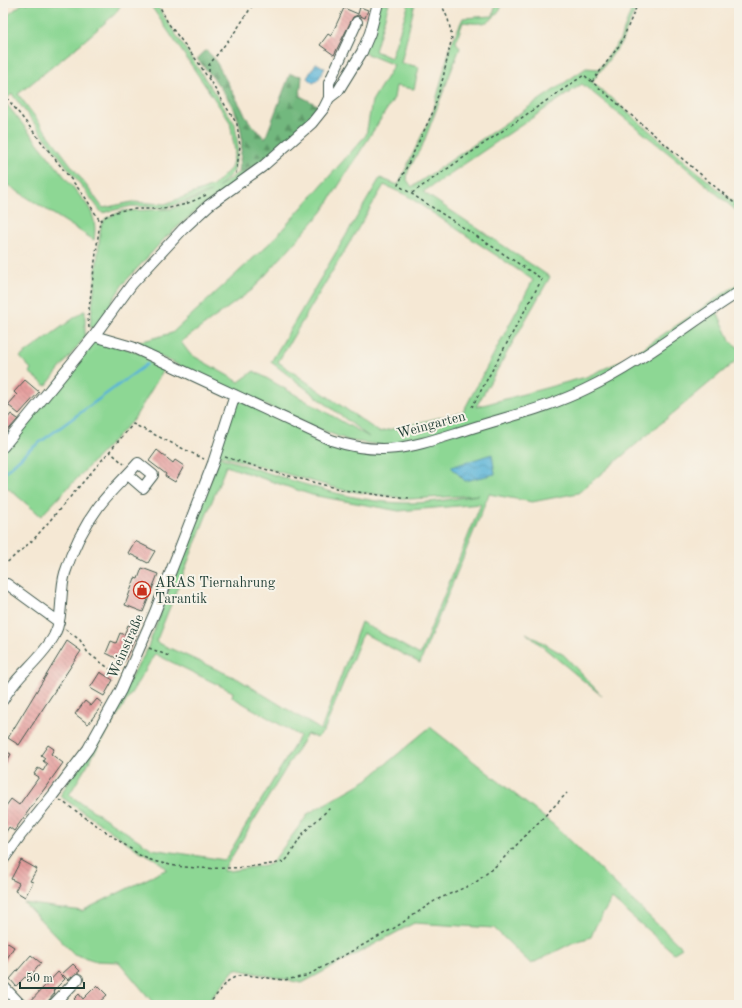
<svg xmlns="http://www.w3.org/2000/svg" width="742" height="1008" font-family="'Old Standard TT',serif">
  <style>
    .grass { fill: #8dd794; stroke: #568a64; fill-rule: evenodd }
    .forest { fill: url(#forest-firs); stroke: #487a59 }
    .water { fill: url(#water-waves); stroke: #3c7886 }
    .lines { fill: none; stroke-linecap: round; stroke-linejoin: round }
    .stream { stroke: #5ab4d8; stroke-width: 2.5 }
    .building { fill: url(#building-back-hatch) }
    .minor-casing { stroke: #3f574c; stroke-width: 12 }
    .path { stroke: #3f574c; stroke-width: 1.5; stroke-dasharray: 3 3; stroke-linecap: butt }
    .minor { stroke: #fff; stroke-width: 10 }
    .labels { text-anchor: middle; stroke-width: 4; stroke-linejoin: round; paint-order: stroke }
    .street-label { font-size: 14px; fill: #1f3d34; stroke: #f7f3e8 }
    .poi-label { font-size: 14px; fill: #1f3d34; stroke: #f7f3e8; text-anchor: start }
  </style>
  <defs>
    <pattern id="forest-firs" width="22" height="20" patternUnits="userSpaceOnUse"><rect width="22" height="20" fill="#72b87e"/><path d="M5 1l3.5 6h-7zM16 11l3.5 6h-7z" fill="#5d9768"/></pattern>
    <pattern id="water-waves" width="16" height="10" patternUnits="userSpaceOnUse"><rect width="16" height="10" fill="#5ab4d8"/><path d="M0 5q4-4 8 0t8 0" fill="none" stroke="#4a94b0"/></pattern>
    <pattern id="building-back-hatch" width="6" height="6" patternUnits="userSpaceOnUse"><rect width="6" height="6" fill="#e59f9e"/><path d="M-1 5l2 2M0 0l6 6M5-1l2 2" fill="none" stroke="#b98382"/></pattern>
  </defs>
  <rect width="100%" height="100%" fill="#f7f3e8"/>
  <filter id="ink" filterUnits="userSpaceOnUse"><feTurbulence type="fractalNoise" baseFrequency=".025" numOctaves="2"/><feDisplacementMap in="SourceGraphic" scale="8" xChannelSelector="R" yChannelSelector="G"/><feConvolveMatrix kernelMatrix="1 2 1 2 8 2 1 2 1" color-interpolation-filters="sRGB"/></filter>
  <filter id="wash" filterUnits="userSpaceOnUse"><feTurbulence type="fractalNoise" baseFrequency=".012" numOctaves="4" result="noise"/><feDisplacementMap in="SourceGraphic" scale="16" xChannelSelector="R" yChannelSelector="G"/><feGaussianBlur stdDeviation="0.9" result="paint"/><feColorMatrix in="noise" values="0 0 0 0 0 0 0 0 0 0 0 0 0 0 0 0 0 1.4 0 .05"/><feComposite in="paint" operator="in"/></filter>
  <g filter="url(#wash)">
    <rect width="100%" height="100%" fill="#f5e8d4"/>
    <!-- grass -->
    <path class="grass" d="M23,3h99l-7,11 -38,33 -59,47 85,114 29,-6 33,2 48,-18 18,-18 4,-16 -5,-30 -81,-119h6l80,121 3,23 -4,24 -16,17 18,-14 26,-7 -60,39 -36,31 -43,47 -25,40 -6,4 -2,-1 11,-102 5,-7 17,-7 48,-2 40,-17 -45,16 -34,-2 -30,7 -90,-119 -8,7 84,105c7,12 8,21 6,34l-91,-58v-163z
      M378,3h11l-14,48 16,7 18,-55h6l-14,60 18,4 -5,22 -18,-3 -2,12 -72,114 -70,78 -71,52 9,12 49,28 15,-11 115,66 -98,-75 109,-184 18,7 35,-73 18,-68 12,-26 30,-2 3,-13h8c-13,21 -17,22 -41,19l-7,20 4,6 -37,96 -15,27 -1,9 5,7 174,-119 13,1 21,-29 14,-37h4l-17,40 -29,39 147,125v6l-62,-53 -95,-76 -159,108 127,85 -74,130 110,-30 44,-20 109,-74v8l-24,16 16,35 8,6v10l-161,135 -46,9 -43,-8 -69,169 -57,-30 -39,98 -7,7 -10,-4 -84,137h7l41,-7 38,-51 58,-33 63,-53 125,99 127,122 -8,5 -62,-54 -16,26 -5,12 -19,6 -41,21 -37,-36 -80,-5 -112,60 -67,-14 -29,36h-51l-36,-43 -23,-1 -22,-7 -50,-51 58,8 85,-42 -10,-9 -19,-10 -78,-54 86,-144 73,-195c56,17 131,47 190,46 23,0 47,-5 70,-8l-70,4 -66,-9 -127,-36 19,-59 118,53 42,1 130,-36 -137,33 -38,-5 -41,-16 -172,-79 2,-4 33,-9 101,-93 93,-105 6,-34 22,-36 -32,-13zM384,185l22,10 127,85 -70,132 -84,20 -101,-70zM226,466l86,29 87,16 82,-7 -61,151 -59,-33 -40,108 -83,-51 -82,-37zM155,654l78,38 -1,5 68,39 -75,124 -73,-11 -83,-54z
      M85,310v27l-39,49 -17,-14 2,-3 -11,-12z
      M94,336l73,28 -33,55 -93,97 -38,-32v-37z
      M526,633l38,22 38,41z"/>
    <!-- forest -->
    <path class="forest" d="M206,50l8,8 34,62 17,19 25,-65 12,2 -2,20 21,11 -10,14 -50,44 -22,7c1,-15 5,-31 1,-46 -5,-23 -28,-50 -43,-67z"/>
    <!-- water -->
    <path class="water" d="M316,63l9,5 -7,12 -5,3 -6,-5z
      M492,454l3,20 -30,7 -14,-14z"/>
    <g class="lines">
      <!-- stream -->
      <path class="stream" d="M3,474l25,-23 119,-87"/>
    </g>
    <g id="blocks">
      <!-- building -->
      <path class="building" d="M360,7l8,3 -3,8 -7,-3 -5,2 -19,38 -14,-10 8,-11 3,2 13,-28 14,6z
        M25,380l14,12 -20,22 -11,-9 9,-10 -3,-3z
        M11,414l7,5 -15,17v-12z
        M157,450l16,13 2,-3 9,6 -9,16 -10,-6 1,-2 -17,-13z
        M135,541l20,10 -7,12 -20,-10z
        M142,568l16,6 -15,38 -18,-7 10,-27 3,1z
        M128,625l11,4 -15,33 -18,-9 5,-12 5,2 4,-10 4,2z
        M67,641l14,10 -62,94 -11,-7z
        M100,672l13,8 -9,16 -14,-8z
        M97,699l6,5 -15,20 -13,-10 10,-13 6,5z
        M48,745l6,4 -3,5 12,9 -49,68 -5,-4 -6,10v-27l8,-11 8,6 20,-28 -5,-3 4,-6 5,3 4,-7 -4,-3 2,-3 -4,-3z
        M3,750l8,4 -8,15z
        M21,860l16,9 -7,12 3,1 -8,15 -10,-6 4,-8 -8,-4z
        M3,940l11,7 -11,18z
        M31,955l10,8 -13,16 -3,-2 -9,9 -6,-7z
        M73,964l7,7 -12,9 -6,-6z
        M58,972l7,7 -12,12 2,2 -7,8 -4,4h-17z
        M97,985l10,10 -11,10h-19l1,-2 -4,-4 5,-5 4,5z"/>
    </g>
  </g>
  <g filter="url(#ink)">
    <use href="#blocks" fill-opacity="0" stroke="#3f574c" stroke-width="1"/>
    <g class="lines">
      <!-- minor casing -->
      <g class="minor-casing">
        <path id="minor" d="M329,98v-15l28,-61
          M94,336l38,11 199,93c54,18 83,6 135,-10 40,-13 82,-22 120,-41 55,-26 102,-65 153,-97
          M3,447l91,-111 38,-52 51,-55 26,-24 53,-38 50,-44 12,-15 5,-10 9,-7 24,-39 8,-19 8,-30
          M7,584l52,38
          M3,700c13,-25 38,-40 51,-64 10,-20 5,-42 11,-63 7,-23 20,-48 34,-67 12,-16 27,-29 39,-43l15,12 -10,13 -15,-13
          M3,860l17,-24 33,-41 35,-46 33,-59 34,-78 58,-149 22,-68
          M3,986l18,19
          M53,1005l25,-26"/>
      </g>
      <!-- path -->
      <path class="path" d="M158,3l10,20 30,39 39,62 3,22 -4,28
        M441,3l7,16 4,18 -9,41 -10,34 -35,73 144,94 -70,128
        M209,78v-13l28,-36 17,-26
        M592,82l29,-39 17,-40
        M3,93l82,104 15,24
        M412,193l172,-118 155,132
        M89,328l-1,-11 12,-96c21,-19 49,-8 74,-14 11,-2 22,-7 32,-12
        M109,451l15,13
        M225,457l53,16 65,17 66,9
        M3,566l31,-27 99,-115 71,35
        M65,629l15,11 8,13 30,22
        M149,648l22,9
        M60,800l81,56c38,18 102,13 143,6l4,-4 16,-26 26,-24
        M208,1005l20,-24 9,-5 10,-1 37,5 22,-4 90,-49 40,-27 39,-17 23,-19 69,-71"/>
      <!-- minor -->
      <use href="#minor" class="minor"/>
    </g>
  </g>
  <!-- icons -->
  <defs>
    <g id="shop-ring" transform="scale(0.9)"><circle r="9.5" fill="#f7f3e8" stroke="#c8321e" stroke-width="1.5"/><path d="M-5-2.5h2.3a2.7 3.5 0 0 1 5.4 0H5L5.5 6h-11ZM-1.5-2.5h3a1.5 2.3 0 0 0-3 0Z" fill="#c8321e"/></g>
  </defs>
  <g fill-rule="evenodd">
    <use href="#shop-ring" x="142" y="590"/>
  </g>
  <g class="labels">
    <!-- street labels -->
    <g class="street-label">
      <text transform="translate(431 424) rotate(-15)" y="5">Weingarten</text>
      <text transform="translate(125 646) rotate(-66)" y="5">Weinstraße</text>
    </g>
    <!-- poi labels -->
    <g class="poi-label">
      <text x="155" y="587">ARAS Tiernahrung<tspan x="155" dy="16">Tarantik</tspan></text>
    </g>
  </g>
  <!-- margin -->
  <rect width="742" height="1008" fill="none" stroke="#f7f3e8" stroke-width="16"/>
  <!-- scale -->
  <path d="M20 982v6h64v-6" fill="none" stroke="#1f3d34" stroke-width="2"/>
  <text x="26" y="982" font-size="12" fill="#1f3d34" stroke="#f7f3e8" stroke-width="3" paint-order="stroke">50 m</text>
</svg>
